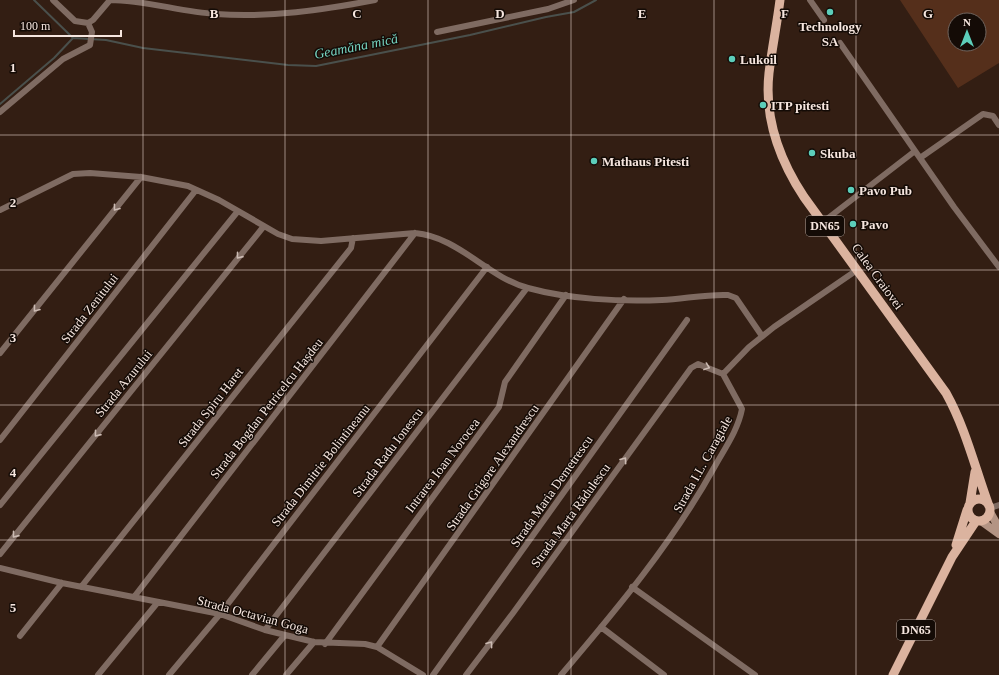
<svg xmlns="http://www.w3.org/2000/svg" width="999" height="675" font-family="Georgia,serif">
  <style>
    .green { fill: #552f1b; fill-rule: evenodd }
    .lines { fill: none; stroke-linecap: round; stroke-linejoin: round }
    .stream { stroke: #4a504c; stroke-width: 2 }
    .street { stroke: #7f6b62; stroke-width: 6 }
    .secondary { stroke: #b39484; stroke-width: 8 }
    .primary { stroke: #dbb39f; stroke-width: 9 }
    .oneway { stroke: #ccbbb3 }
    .grid { fill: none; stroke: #f6e6df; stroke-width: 1; stroke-opacity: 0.55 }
    .poi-dot { fill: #5cceba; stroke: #140b06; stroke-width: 1.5 }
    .labels { text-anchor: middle; stroke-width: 3; stroke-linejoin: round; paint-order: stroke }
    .shield { fill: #140b06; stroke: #b2a49e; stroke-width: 1 }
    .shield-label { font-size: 12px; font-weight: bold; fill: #f6e6df }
    .poi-label { font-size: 13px; font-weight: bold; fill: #f6e6df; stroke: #140b06; text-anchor: start }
    .street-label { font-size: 13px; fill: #f6e6df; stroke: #140b06 }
    .water-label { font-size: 14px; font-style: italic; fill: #75d3c0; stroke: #140b06 }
    .grid-label { font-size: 13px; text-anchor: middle; font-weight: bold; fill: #f6e6df; stroke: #140b06; stroke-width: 3; stroke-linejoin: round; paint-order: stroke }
  </style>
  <rect width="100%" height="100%" fill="#331e13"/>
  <!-- green -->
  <path class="green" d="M900,0h99v63l-41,25zM955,20h24v24h-24z"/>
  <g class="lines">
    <!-- stream -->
    <path class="stream" d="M34,0l39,38 33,2 37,8 145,17 28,1 154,-31 76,-18 28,-5 22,-12
      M0,104l54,-46 19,-20"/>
    <!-- street -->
    <path class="street" d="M53,0l22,21 13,2 5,-3 17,-20c35,0 71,12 106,14 54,4 106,-4 159,-14
      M810,0l14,20
      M437,32l111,-23 26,-9
      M840,43l114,164 45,60
      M0,112l63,-53 27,-14 2,-13 -4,-9
      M920,158l63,-44 10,2 6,9
      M0,210l73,-36 17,-1 51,4 47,9 31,14 59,34 14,5 29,2 94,-8c44,4 72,44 113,55 40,11 92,14 134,12 22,-1 44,-6 66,-5l8,3 26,38
      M823,222l92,-71
      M0,353l141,-176
      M0,440l196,-250
      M0,505l238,-294
      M990,508l9,-3
      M0,554l264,-328
      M0,568l62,15 158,31 45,16 49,12 51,2 12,3 46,28
      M81,587l270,-339 2,-10
      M632,587l123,88
      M134,597l281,-364
      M601,627l63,48
      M265,630l262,-342
      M20,636l42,-53
      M325,644l174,-237 6,-25 61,-87
      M377,647l247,-348
      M98,675l60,-73
      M169,675l51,-61 267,-347
      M252,675l33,-40
      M286,675l28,-33
      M433,675l254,-355
      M466,675l47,-62 178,-245 7,-4 25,10
      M561,675c56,-66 112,-133 154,-209 10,-18 23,-36 27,-57l-19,-35 26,-27 25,-20 83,-57"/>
    <!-- secondary -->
    <path class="secondary" d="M990,512l9,16
      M981,521l18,13"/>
    <!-- primary -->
    <path class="primary" d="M780,0c-3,24 -8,48 -11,73 -5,45 10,86 35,124l142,196c20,36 29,75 43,113
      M968 510a11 11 0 1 1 22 0a11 11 0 1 1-22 0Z
      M970,503l5,-31
      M956,545l11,-35
      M893,675l59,-118 24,-36"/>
  </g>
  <!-- one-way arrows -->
  <defs><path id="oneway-chevron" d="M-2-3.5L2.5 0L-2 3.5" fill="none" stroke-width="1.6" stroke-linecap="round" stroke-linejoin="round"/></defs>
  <g class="oneway">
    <use href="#oneway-chevron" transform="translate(116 208) rotate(128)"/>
    <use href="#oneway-chevron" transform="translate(239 256) rotate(129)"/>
    <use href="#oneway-chevron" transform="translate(36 309) rotate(128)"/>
    <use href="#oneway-chevron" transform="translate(707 367) rotate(20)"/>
    <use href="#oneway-chevron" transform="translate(97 434) rotate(129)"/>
    <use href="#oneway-chevron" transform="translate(624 460) rotate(-54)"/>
    <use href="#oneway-chevron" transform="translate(15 535) rotate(129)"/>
    <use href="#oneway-chevron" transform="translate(490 644) rotate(-53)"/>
  </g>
  <!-- grid -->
  <path class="grid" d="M143,0v675M285,0v675M428,0v675M571,0v675M714,0v675M856,0v675M0,135h999M0,270h999M0,405h999M0,540h999"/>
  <!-- markers -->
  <g class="poi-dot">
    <circle cx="830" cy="12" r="4"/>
    <circle cx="732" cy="59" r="4"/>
    <circle cx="763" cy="105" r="4"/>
    <circle cx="812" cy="153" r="4"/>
    <circle cx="594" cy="161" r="4"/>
    <circle cx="851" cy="190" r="4"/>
    <circle cx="853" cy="224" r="4"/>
  </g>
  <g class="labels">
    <!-- shield labels -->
    <g class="shield">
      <rect x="806" y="216" width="38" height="20" rx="3"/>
      <rect x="897" y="620" width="38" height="20" rx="3"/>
    </g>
    <g class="shield-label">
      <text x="825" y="230">DN65</text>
      <text x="916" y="634">DN65</text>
    </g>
    <!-- poi labels -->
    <g class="poi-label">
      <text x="830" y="31" text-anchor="middle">Technology<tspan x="830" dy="15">SA</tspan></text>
      <text x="740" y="64">Lukoil</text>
      <text x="771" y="110">ITP pitesti</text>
      <text x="820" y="158">Skuba</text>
      <text x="602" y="166">Mathaus Pitesti</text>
      <text x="859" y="195">Pavo Pub</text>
      <text x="861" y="229">Pavo</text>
    </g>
    <!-- street labels -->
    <g class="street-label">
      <text transform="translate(878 276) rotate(54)" y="5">Calea Craiovei</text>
      <text transform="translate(89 308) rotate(-52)" y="5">Strada Zenitului</text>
      <text transform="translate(123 383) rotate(-51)" y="5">Strada Azurului</text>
      <text transform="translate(210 407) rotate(-52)" y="5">Strada Spiru Haret</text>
      <text transform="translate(266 408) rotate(-52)" y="5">Strada Bogdan Petricelcu Hașdeu</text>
      <text transform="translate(387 452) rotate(-53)" y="5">Strada Radu Ionescu</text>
      <text transform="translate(702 464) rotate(-61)" y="5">Strada I.L. Caragiale</text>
      <text transform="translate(320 465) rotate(-52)" y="5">Strada Dimitrie Bolintineanu</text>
      <text transform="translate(442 465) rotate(-53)" y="5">Intrarea Ioan Norocea</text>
      <text transform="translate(492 467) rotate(-55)" y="5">Strada Grigore Alexandrescu</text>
      <text transform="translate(551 491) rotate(-55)" y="5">Strada Maria Demetrescu</text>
      <text transform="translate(570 515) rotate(-54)" y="5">Strada Marta Rădulescu</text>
      <text transform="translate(253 614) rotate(15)" y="5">Strada Octavian Goga</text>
    </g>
    <!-- water labels -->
    <g class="water-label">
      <text transform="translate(356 46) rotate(-11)" y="5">Geamăna mică</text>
    </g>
  </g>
  <g class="grid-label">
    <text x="214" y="18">B</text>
    <text x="357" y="18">C</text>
    <text x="500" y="18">D</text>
    <text x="642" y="18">E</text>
    <text x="785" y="18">F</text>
    <text x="928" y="18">G</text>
    <text x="13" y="72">1</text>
    <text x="13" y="207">2</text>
    <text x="13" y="342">3</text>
    <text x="13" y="477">4</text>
    <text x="13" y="612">5</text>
  </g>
  <!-- north arrow -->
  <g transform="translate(967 32)"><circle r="19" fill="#140b06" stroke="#6e635d"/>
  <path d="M0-3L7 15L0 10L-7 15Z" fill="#5cceba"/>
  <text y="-6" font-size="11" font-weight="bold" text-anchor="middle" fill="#f6e6df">N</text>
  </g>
  <!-- scale -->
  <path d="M14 30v6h107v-6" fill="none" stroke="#f6e6df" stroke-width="2"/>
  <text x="20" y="30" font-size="12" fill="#f6e6df" stroke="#140b06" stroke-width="3" paint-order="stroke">100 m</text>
</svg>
